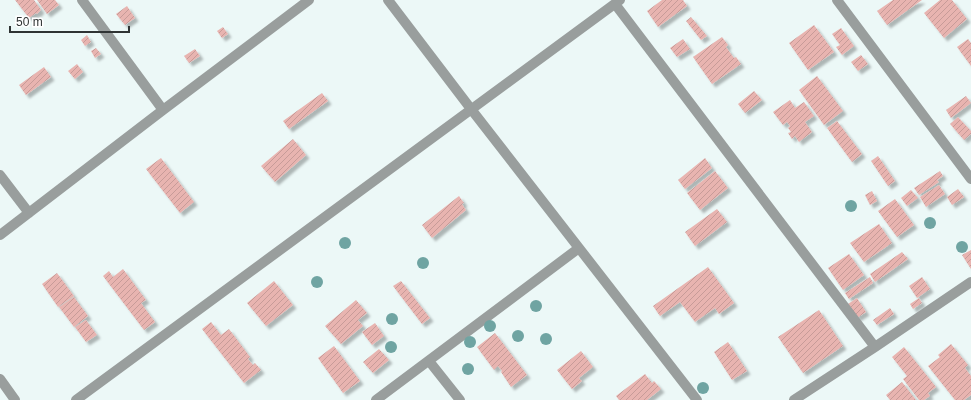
<svg xmlns="http://www.w3.org/2000/svg" width="971" height="400" font-family="Helvetica,sans-serif">
  <style>
    .building { fill: url(#building-hatch); filter: url(#shadow) }
    .lines { fill: none; stroke-linecap: round; stroke-linejoin: round }
    .minor { stroke: #999e9d; stroke-width: 10 }
    .tree { fill: #6fa4a2 }
  </style>
  <defs>
    <pattern id="building-hatch" width="6" height="6" patternUnits="userSpaceOnUse"><rect width="6" height="6" fill="#e8b4b0"/><path d="M-1 1l2-2M0 6l6-6M5 7l2-2" fill="none" stroke="#c79b98"/></pattern>
    <filter id="shadow"><feDropShadow dx="3.5" dy="3.5" stdDeviation="1" flood-color="#0004"/></filter>
  </defs>
  <rect width="100%" height="100%" fill="#ecf8f7"/>
  <!-- building -->
  <path class="building" d="M15,0h19l7,10 -4,4 -1,-1 -7,5z
    M37,0h18l4,5 -12,9z
    M662,0h21l4,6 -29,21 -11,-16z
    M893,0h29l-35,25 -10,-14z
    M940,0h12l15,19 -23,19 -20,-25z
    M127,6l8,12 -10,7 -9,-11z
    M691,17l16,19 -6,4 -15,-19z
    M814,25l20,27 -26,18 -19,-27z
    M223,27l5,7 -6,4 -5,-7z
    M841,28l13,18 -12,9 -6,-8 4,-2 -8,-11z
    M87,35l4,7 -6,4 -4,-6z
    M722,37l6,8 -2,2 8,11 2,-1 5,7 -29,20 -19,-27z
    M683,39l7,10 -13,8 -7,-9z
    M968,39l3,4v23l-14,-19z
    M96,48l5,6 -6,4 -4,-7z
    M195,49l5,7 -11,7 -5,-7z
    M861,55l7,9 -10,7 -7,-9z
    M77,64l6,8 -8,7 -7,-8z
    M44,67l7,10 -25,18 -7,-10z
    M817,76l26,35 -19,14 -25,-35z
    M754,91l8,9 -17,13 -7,-9z
    M322,93l6,8 -39,28 -6,-8z
    M966,96l5,7 -20,15 -5,-8z
    M790,100l5,8 9,-6 10,14 -9,6 7,10 -13,10 -4,-6 -3,3 -4,-6 3,-1 -3,-4 2,-2 -3,-4 -4,3 -10,-13z
    M958,117l13,14v3l-7,6 -14,-16z
    M837,121l25,33 -10,8 -25,-34z
    M293,139l13,16 -31,27 -14,-16z
    M878,156l17,25 -7,5 -17,-25z
    M161,158l33,44 -14,11 -34,-44z
    M705,158l7,10 -27,21 -7,-9z
    M715,171l13,17 -28,22 -13,-17z
    M940,171l3,5 -6,4 2,2 -20,13 -5,-7z
    M939,185l6,9 -19,13 -6,-10z
    M958,189l6,8 -12,8 -5,-8z
    M911,190l7,8 -11,8 -6,-8z
    M872,191l5,10 -7,4 -5,-10z
    M459,196l5,7 -2,1 4,6 -34,28 -10,-13z
    M895,199l19,26 -17,12 -19,-26z
    M717,209l10,13 -32,24 -10,-14z
    M879,224l13,19 -28,19 -14,-19z
    M971,250v19l-9,-14z
    M902,252l6,7 -33,23 -5,-8z
    M849,254l15,21 -21,15 -15,-22z
    M708,267l26,36 -15,11 -4,-6 -20,14 -15,-20 -20,14 -7,-10z
    M123,269l23,31 -5,3 14,19 -11,8 -41,-54 6,-5 4,6z
    M57,273l17,23 -16,11 -16,-23z
    M870,277l3,6 -24,16 -4,-6z
    M922,277l8,12 -13,9 -8,-12z
    M274,281l19,24 -27,21 -19,-23z
    M401,281l29,37 -8,6 -29,-38z
    M74,297l14,19 -14,11 -15,-20z
    M857,298l9,14 -9,6 -9,-14z
    M919,298l3,5 -9,6 -3,-5z
    M356,300l11,13 -9,7 5,6 -22,18 -16,-18z
    M890,308l4,6 -17,11 -4,-5z
    M819,310l24,36 -40,27 -25,-36z
    M86,320l11,15 -11,7 -11,-15z
    M211,322l10,13 8,-6 21,28 -2,2 5,6 2,-2 6,7 -17,13 -42,-54z
    M375,323l9,13 -12,9 -10,-13z
    M495,333l32,42 -16,12 -10,-15 1,-1 -4,-5 -4,4 -17,-23z
    M728,342l19,29 -15,9 -18,-28z
    M951,344l17,21 -3,3 6,8v19l-7,5h-9l-27,-34 12,-9 -2,-2z
    M334,346l26,35 -17,12 -25,-35z
    M904,347l32,40 -8,6 2,3 -6,4h-5l-16,-21 4,-3 -15,-19z
    M379,349l10,11 -16,13 -10,-11z
    M581,351l12,16 -14,11 3,3 -10,8 -15,-19z
    M645,374l7,9 2,-2 7,8 -14,11h-28l-3,-4z
    M902,382l14,18h-26l-4,-5z"/>
  <g class="lines">
    <!-- minor -->
    <path class="minor" d="M82,0l81,110
      M388,0l83,109 226,291
      M837,0l134,179
      M615,4l260,343
      M0,175l29,38
      M0,235l163,-125 146,-110
      M429,361l31,39
      M0,379l15,21
      M76,400l544,-400
      M376,400l203,-152
      M794,400l81,-53 96,-65"/>
  </g>
  <!-- trees -->
  <g class="tree">
    <circle cx="851" cy="206" r="6"/>
    <circle cx="930" cy="223" r="6"/>
    <circle cx="345" cy="243" r="6"/>
    <circle cx="962" cy="247" r="6"/>
    <circle cx="423" cy="263" r="6"/>
    <circle cx="317" cy="282" r="6"/>
    <circle cx="536" cy="306" r="6"/>
    <circle cx="392" cy="319" r="6"/>
    <circle cx="490" cy="326" r="6"/>
    <circle cx="518" cy="336" r="6"/>
    <circle cx="546" cy="339" r="6"/>
    <circle cx="470" cy="342" r="6"/>
    <circle cx="391" cy="347" r="6"/>
    <circle cx="468" cy="369" r="6"/>
    <circle cx="703" cy="388" r="6"/>
  </g>
  <!-- scale -->
  <path d="M10 26v6h119v-6" fill="none" stroke="#2f3434" stroke-width="2"/>
  <text x="16" y="26" font-size="12" fill="#2f3434" stroke="#ffffff" stroke-width="3" paint-order="stroke">50 m</text>
</svg>
